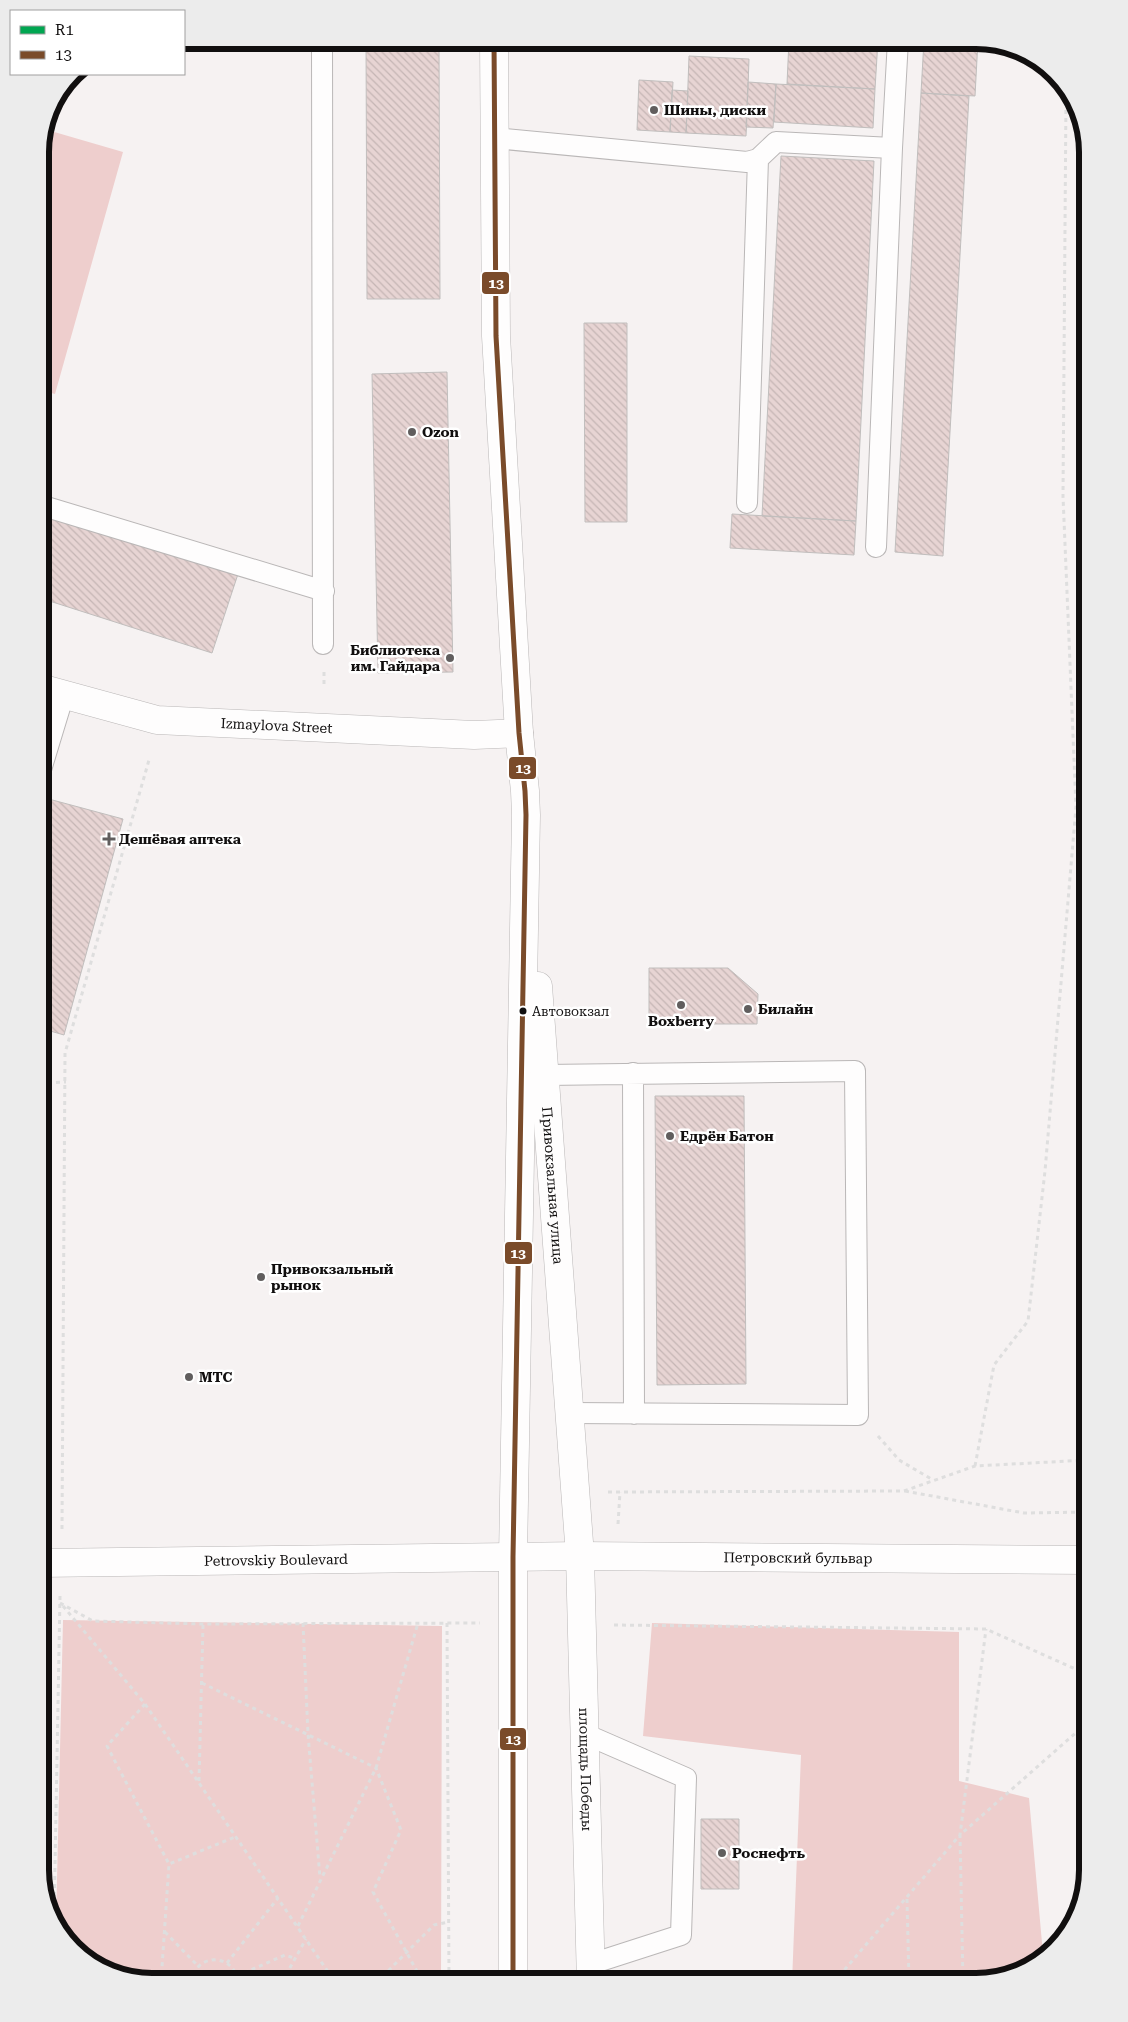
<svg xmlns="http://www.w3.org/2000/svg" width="1128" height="2022" font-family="'Roboto Serif',serif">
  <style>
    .green { fill: #eececd }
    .building { fill: url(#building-back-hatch); stroke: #c1bebd }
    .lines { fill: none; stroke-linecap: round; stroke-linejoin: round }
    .lane-casing { stroke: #bab7b7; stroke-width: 22 }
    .secondary-casing { stroke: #bab7b7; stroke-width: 29 }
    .path { stroke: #dedede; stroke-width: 3; stroke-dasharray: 4 4; stroke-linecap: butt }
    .lane { stroke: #fefdfd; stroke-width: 20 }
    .secondary { stroke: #fefdfd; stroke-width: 28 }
    .bus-1-casing { stroke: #fff; stroke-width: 9 }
    .bus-1 { stroke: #7a4b2a; stroke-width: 5 }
    .rail-1-casing { stroke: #fff; stroke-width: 10 }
    .rail-1 { stroke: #00a651; stroke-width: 6 }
    .poi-dot { fill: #615e5e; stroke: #fff; stroke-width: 2 }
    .bus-dot { fill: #110f0f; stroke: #fff; stroke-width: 2 }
    .labels { text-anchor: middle; stroke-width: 5; stroke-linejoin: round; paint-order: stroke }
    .bus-label { font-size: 13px; fill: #110f0f; stroke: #fff; text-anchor: start }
    .poi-label { font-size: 14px; font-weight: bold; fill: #110f0f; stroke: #fff; text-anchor: start }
    .street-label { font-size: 14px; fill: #110f0f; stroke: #fff }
    .rim { fill: none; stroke: #110f0f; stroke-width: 6 }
    .line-badge { stroke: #fff; stroke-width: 2 }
    .badge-label { font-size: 14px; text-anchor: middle; font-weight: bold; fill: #fff }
  </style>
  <defs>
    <pattern id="building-back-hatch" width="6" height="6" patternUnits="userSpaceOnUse" patternTransform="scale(1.25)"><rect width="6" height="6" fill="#e7d4d3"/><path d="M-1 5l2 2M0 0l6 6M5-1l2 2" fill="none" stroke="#c5b5b4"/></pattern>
  </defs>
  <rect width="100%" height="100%" fill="#f6f2f2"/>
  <!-- green -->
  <path class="green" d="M44,129l79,23 -68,242 -15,-4v-245z
    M63,1620l379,6 -1,356h-296l-56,-19 -33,-40z
    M652,1623l307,9v149l70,17 14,156 -24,19 -43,9h-184l9,-227 -158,-19z"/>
  <!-- building -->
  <path class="building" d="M366,40h73l1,259h-73z
    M789,40h89l-3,49 -88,-5z
    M924,40h54l-3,56 -54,-3z
    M689,56l60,3 -2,56 -60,-3z
    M639,80l34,2 -3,50 -33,-2z
    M748,82l28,2 -3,44 -27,-1z
    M776,84l99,5 -2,39 -99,-6z
    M672,90l16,1 -2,42 -16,-1z
    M921,93l48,3 -26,460 -48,-4z
    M687,112l60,3 -1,21 -60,-3z
    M781,156l93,5 -18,360 -94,-5z
    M584,323h43v199h-42z
    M447,372l6,300 -75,1 -6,-299z
    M40,512l198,62 -26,79 -172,-55z
    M732,514l124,7 -2,34 -124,-7z
    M45,798l78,21 -59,216 -24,-7v-212z
    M649,968h79l30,26 -1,30h-108z
    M40,1092h1l1,392h-2z
    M655,1096h89l2,288 -89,1z
    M40,1645h4l-3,230 -1,-5z
    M701,1819h38v70h-38z"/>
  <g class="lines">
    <!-- lane casing -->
    <g class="lane-casing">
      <path id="lane" d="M322,40l1,604
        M494,138l253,24 11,-3 18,-17 116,6 -16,399
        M892,148l6,-108
        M747,503l11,-344
        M40,505l284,86
        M40,773l24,-79
        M633,1073l1,341
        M545,1075l310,-4 3,344 -288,-2
        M585,1734l101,44 -5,157 -90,29"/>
    </g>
    <!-- secondary casing -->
    <g class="secondary-casing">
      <g id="secondary">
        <path d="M494,40l2,296 23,397 6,58 1,24 -13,742v425"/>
        <path id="s1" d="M40,688l117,32 317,15 45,-2"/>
        <path id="s2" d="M538,986l42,570 11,426"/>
        <path id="s3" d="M40,1563l540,-7 508,4"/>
      </g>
    </g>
    <!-- path -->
    <path class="path" d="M324,672v16
      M40,1083l26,-1
      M878,1436l21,24 34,20
      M975,1466l19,-101 34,-44 17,-150 31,-364 -13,-311 3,-403
      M905,1491l119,22 64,-1
      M608,1492l296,-1 71,-25 113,-6
      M618,1524l2,-32
      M62,1529l3,-476 84,-293
      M60,1603l33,18 110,3 277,-1
      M63,1606l82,98 190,278
      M303,1623l5,111 12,144
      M447,1623l2,359
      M614,1625l372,4 96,43 6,1
      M202,1683l174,85 25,62 -28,62 50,90
      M145,1704l-38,42 62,118
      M199,1781l4,-157
      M907,1899l2,83
      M54,1920l6,-324
      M298,1926l78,-158 42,-145
      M165,1932l34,35
      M227,1963l51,-65
      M237,1976l48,-21 9,3
      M161,1982l8,-118 66,-27
      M192,1982c2,-29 42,-30 46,0
      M282,1982l24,-43
      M377,1982l57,-57 15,-3
      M834,1982l126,-147 26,-206
      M963,1982l-3,-147 128,-113"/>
    <!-- lane -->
    <use href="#lane" class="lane"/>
    <!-- secondary -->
    <use href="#secondary" class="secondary"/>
    <!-- bus-1 casing -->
    <g class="bus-1-casing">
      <path id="bus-1" d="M494,40l2,296 23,397 6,58 1,24 -13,742v425"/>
    </g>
    <!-- bus-1 -->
    <use href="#bus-1" class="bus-1"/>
    <!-- rail-1 casing -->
    <g class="rail-1-casing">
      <path id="rail-1" d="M1082,1891l1,-330 5,-91"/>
    </g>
    <!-- rail-1 -->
    <use href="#rail-1" class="rail-1"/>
  </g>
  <!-- markers -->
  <g class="poi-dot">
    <circle cx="654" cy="110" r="5"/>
    <circle cx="412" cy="432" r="5"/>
    <circle cx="450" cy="658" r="5"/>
    <path d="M106.5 831.5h5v5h5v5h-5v5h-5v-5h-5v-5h5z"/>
    <circle cx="681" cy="1005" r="5"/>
    <circle cx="748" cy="1009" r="5"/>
    <circle cx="670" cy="1136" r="5"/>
    <circle cx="261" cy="1277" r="5"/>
    <circle cx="189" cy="1377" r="5"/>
    <circle cx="722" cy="1853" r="5"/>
  </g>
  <circle class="bus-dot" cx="523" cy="1011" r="4.5"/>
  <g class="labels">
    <!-- bus labels -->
    <g class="bus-label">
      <text x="532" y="1016">Автовокзал</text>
    </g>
    <!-- poi labels -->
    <g class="poi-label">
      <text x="664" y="115">Шины, диски</text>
      <text x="422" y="437">Ozon</text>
      <text x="440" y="655" text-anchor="end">Библиотека<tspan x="440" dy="16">им. Гайдара</tspan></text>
      <text x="119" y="844">Дешёвая аптека</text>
      <text x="758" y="1014">Билайн</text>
      <text x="681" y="1026" text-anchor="middle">Boxberry</text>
      <text x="680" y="1141">Едрён Батон</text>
      <text x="271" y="1274">Привокзальный<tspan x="271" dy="16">рынок</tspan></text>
      <text x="199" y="1382">МТС</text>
      <text x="732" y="1858">Роснефть</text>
    </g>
    <!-- street labels -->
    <g class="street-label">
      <text dy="5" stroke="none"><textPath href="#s1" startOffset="241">Izmaylova Street</textPath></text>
      <text dy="5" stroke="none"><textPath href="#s2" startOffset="200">Привокзальная улица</textPath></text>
      <text dy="5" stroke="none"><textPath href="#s3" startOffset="758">Петровский бульвар</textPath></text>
      <text dy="5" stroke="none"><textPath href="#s3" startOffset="236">Petrovskiy Boulevard</textPath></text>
      <text dy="5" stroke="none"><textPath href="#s2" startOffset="785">площадь Победы</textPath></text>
    </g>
  </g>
  <!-- crop -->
  <path d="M0 0H1128V2022H0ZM152 49H976A103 103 0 0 1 1079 152V1870A103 103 0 0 1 976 1973H152A103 103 0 0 1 49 1870V152A103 103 0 0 1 152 49Z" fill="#ececec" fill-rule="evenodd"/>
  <path class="rim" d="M152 49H976A103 103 0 0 1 1079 152V1870A103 103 0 0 1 976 1973H152A103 103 0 0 1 49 1870V152A103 103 0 0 1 152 49Z"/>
  <g class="line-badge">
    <rect x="481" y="271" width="29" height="24" rx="5" fill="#7a4b2a"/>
    <rect x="508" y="756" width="29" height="24" rx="5" fill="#7a4b2a"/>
    <rect x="504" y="1241" width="29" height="24" rx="5" fill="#7a4b2a"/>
    <rect x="499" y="1727" width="28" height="24" rx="5" fill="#7a4b2a"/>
  </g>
  <g class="badge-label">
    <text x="496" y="288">13</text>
    <text x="523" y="773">13</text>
    <text x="518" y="1258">13</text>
    <text x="513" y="1744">13</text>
  </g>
  <!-- legend -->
  <rect x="10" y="10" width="175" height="65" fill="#ffffff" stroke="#a09f9f"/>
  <rect x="20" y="26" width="25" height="8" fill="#00a651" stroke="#a09f9f"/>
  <text x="55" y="35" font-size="15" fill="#110f0f">R1</text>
  <rect x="20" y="51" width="25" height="8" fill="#7a4b2a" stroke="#a09f9f"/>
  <text x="55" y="60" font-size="15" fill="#110f0f">13</text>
</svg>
